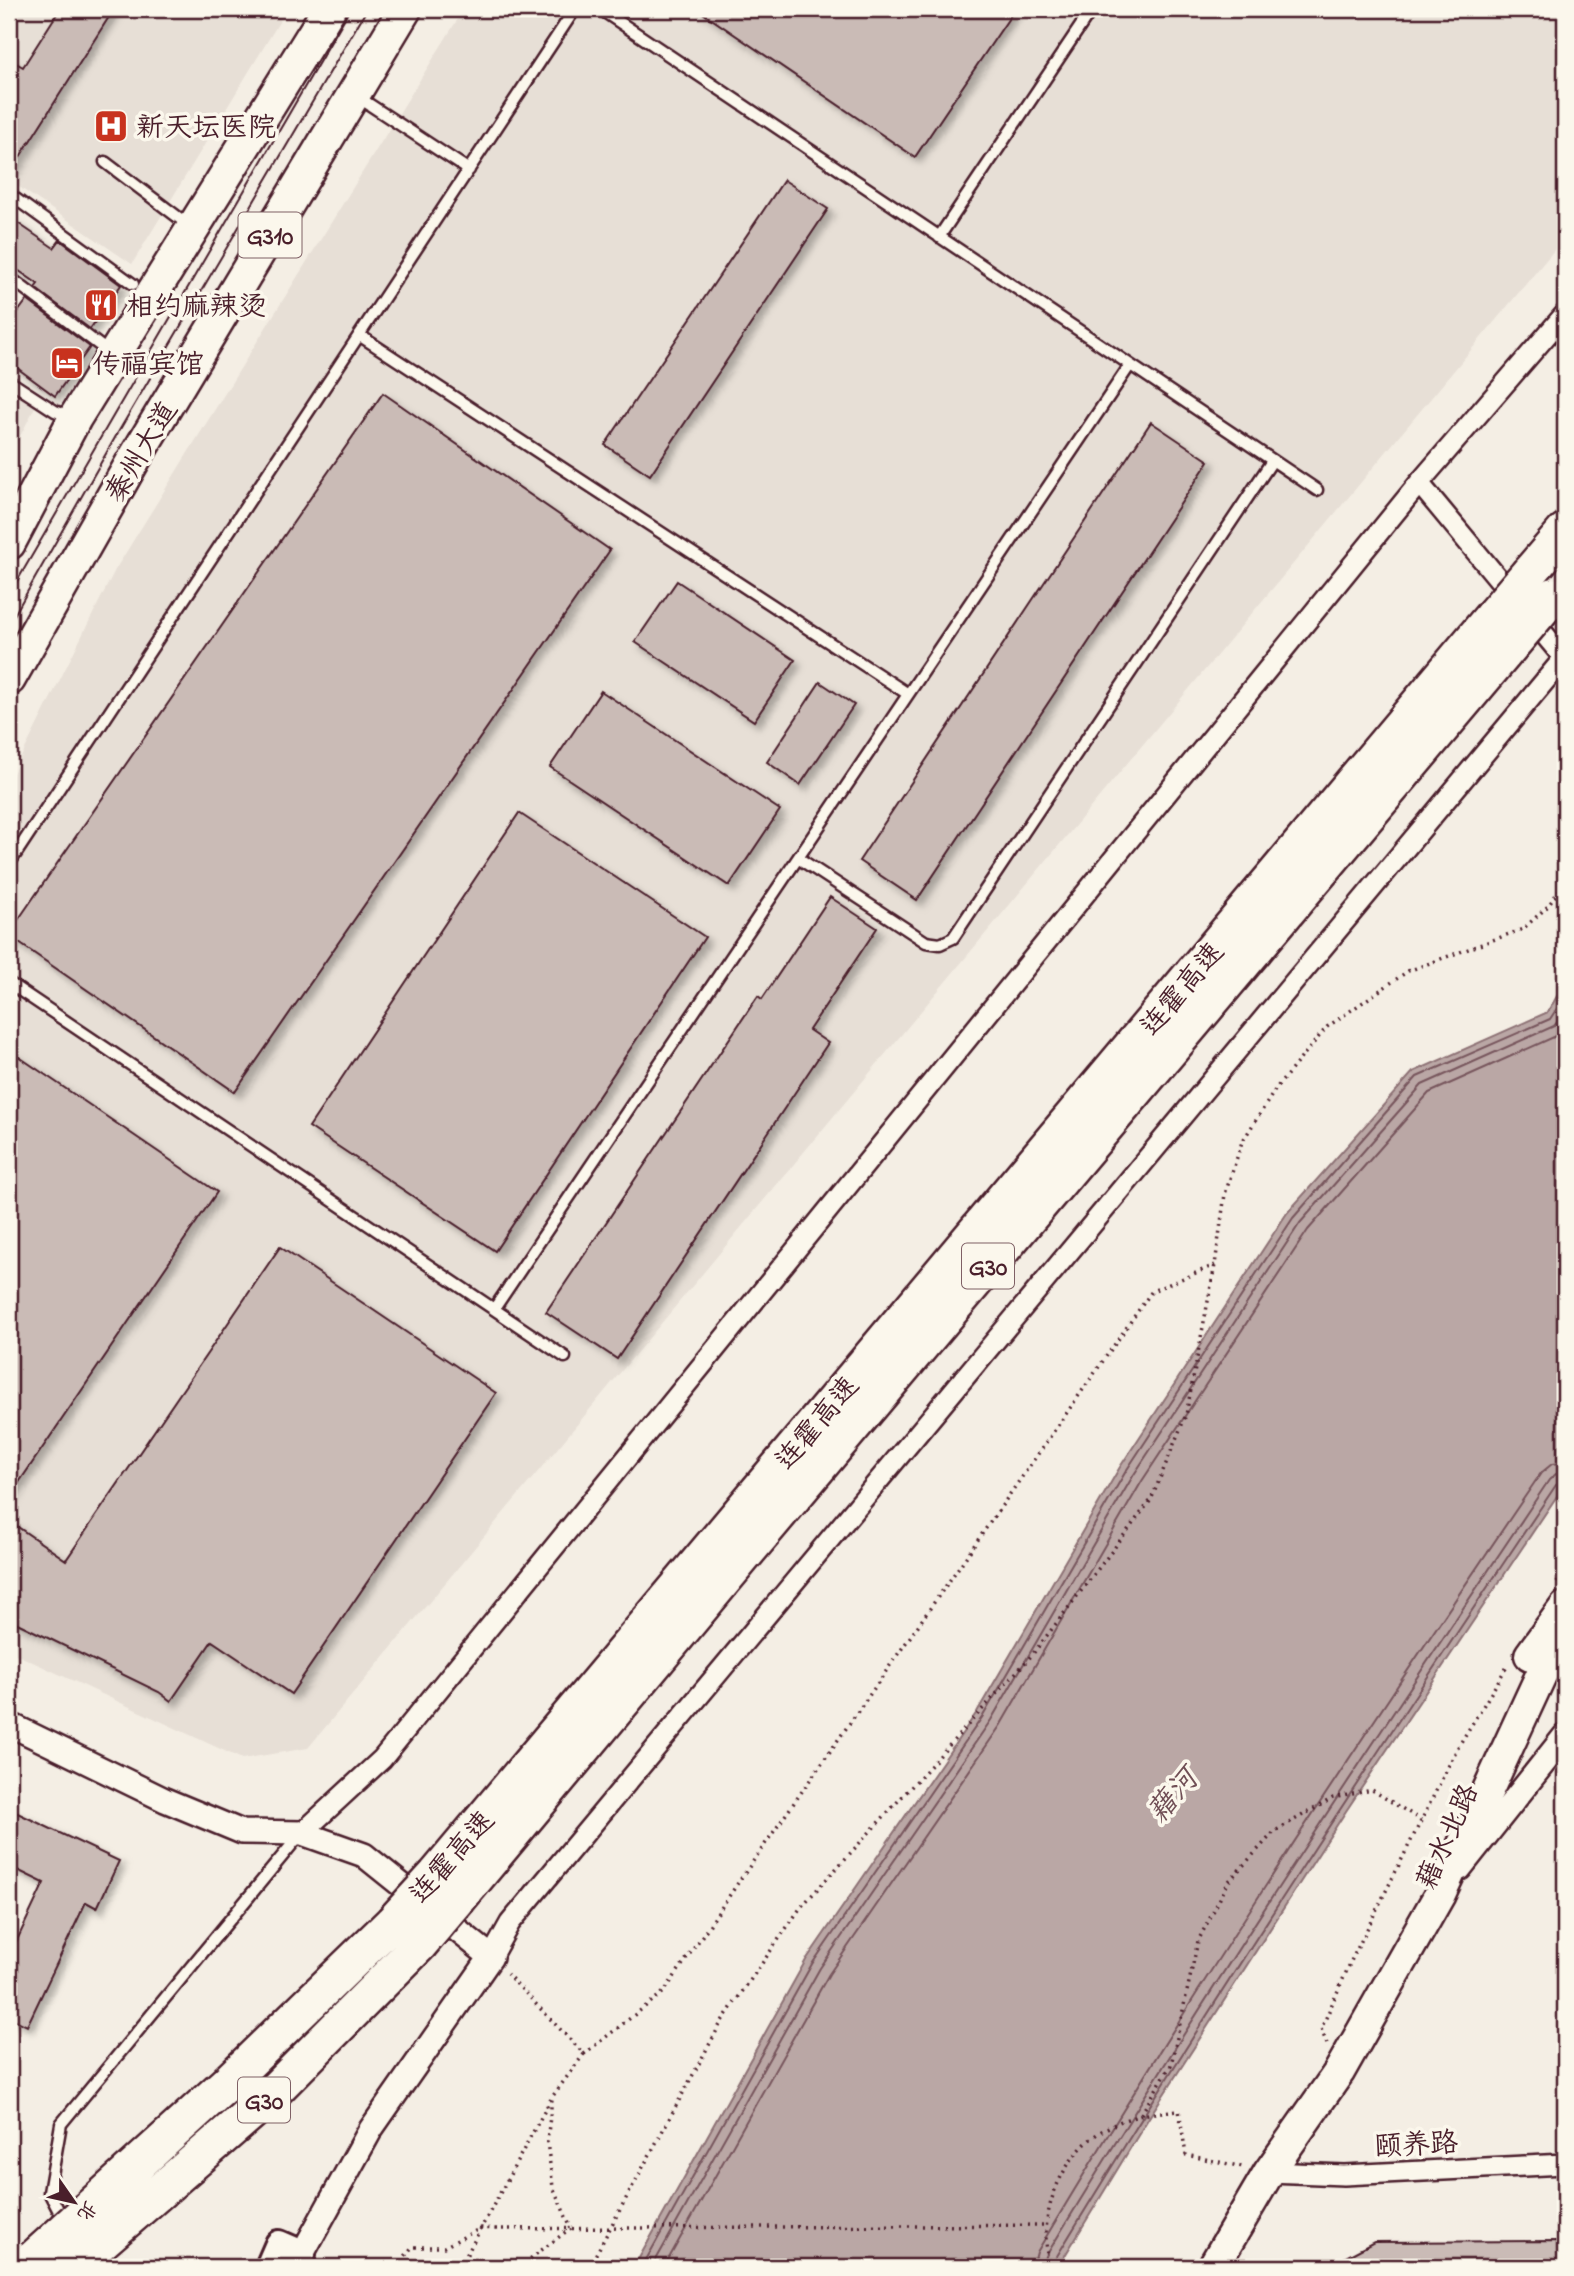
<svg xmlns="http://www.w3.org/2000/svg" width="1574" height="2276" font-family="'Indie Flower','LXGW WenKai TC',sans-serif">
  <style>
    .built { fill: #e7dfd6 }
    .water { fill: #baa7a5; stroke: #8d7174; stroke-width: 2 }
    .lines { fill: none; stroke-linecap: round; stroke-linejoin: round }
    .shore { stroke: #77555c; stroke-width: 2 }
    .building { fill: #cabbb6; stroke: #4a1f2b; stroke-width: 2; filter: url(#shadow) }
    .service-casing { stroke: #4a1f2b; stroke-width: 15 }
    .minor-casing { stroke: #4a1f2b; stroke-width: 24 }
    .tertiary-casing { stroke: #4a1f2b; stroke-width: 28 }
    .secondary-casing { stroke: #4a1f2b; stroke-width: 32 }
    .primary-casing { stroke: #4a1f2b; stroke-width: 35 }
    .trunk-casing { stroke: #4a1f2b; stroke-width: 37 }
    .motorway-casing { stroke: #4a1f2b; stroke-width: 40 }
    .path { stroke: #4a1f2b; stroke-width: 3.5; stroke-dasharray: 2 5; stroke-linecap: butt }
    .service { stroke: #fbf7ec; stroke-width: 10 }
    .minor { stroke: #fbf7ec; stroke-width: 19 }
    .tertiary { stroke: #fbf7ec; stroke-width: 23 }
    .secondary { stroke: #fbf7ec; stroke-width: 26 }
    .primary { stroke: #fbf7ec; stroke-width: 30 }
    .trunk { stroke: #fbf7ec; stroke-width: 32 }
    .motorway { stroke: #fbf7ec; stroke-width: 35 }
    .tram { stroke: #4a1f2b; stroke-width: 2 }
    .motorway-bridge-casing { stroke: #4a1f2b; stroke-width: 40; stroke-linecap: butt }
    .path-bridge { stroke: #4a1f2b; stroke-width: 3.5; stroke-dasharray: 2 5; stroke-linecap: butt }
    .motorway-bridge { stroke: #fbf7ec; stroke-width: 35 }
    .labels { text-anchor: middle; stroke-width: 7; stroke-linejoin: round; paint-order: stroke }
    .shield { fill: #fbf7ec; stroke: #7f6065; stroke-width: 2 }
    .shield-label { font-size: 26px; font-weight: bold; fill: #4a1f2b }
    .poi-label { font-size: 28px; fill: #4a1f2b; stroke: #fbf7ec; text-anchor: start }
    .street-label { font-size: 28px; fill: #4a1f2b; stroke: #fbf7ec }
    .water-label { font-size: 30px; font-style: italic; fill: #714f56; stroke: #fbf7ec }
  </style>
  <defs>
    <filter id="shadow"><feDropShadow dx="5.5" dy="5.5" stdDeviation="3.5" flood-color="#0004"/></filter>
  </defs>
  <rect width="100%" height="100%" fill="#f4eee4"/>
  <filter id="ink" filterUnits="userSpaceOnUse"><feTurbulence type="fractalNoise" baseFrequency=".0143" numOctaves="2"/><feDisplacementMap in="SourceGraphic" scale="14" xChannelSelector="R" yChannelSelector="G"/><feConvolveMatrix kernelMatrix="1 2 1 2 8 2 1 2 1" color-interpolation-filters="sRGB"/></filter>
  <g filter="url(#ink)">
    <!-- built -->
    <path class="built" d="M9,9h278l-155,255 -123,-84z
      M464,9h1101v228l-1257,1511 -66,11 -233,-108v-870l106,-211z
      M9,388l28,15 -28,55z"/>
    <!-- water -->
    <path class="water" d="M1565,982v502l-219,327 -198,308 -90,148h-424l172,-307 171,-248 143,-245 167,-254 126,-141 135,-60z"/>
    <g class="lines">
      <!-- shore -->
      <path class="shore" d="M642,2267l170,-303 171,-248 143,-245 167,-253 124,-141 133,-58 15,-23
        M652,2267l168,-299 171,-248 142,-244 167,-253 122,-138 132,-59 11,-13
        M664,2267l165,-293 171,-248 142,-245 166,-251 121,-137 136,-61
        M1033,2267l4,-15c158,-265 330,-523 504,-779l11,-9 13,-2
        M1044,2267l2,-11c160,-264 331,-520 503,-776l7,-6 9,-2
        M1053,2267l1,-6c160,-264 330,-520 502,-776l9,-4"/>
    </g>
    <!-- building -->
    <path class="building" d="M60,9h54l-105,165v-115l14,8z
      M697,9h318l-100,148z
      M784,180l44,29 -178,266 -45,-30z
      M9,217l45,31 6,-8 61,45 -31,44 -55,-41 3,-4 -29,-20z
      M27,300l63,47 -35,49 -46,-34v-38z
      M383,393l227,157 -375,542 -226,-156v-3z
      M1151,422l58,39 -292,439 -58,-39z
      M677,581l118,79 -41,61 -119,-79z
      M820,682l34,23 -54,80 -33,-23z
      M601,691l179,119 -51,76 -179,-119z
      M519,813l186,124 -210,314 -186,-124z
      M830,897l47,31 -68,102 19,13 -211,316 -71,-47 212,-316 4,3z
      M9,1050l208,142 -208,305z
      M280,1247l216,146 -205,301 -79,-53 -41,60 -12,-9 -150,-73v-98l57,39z
      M9,1809l110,52 -22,47 -11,-6 -59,124 -18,-9v-60l35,-74 -35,-17z
      M1563,2241v26h-236l47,-25z"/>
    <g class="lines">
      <!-- service casing -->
      <g class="service-casing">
        <path id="service" d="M600,9l717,481
          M358,97l111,73
          M105,162l86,65
          M9,194l124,90
          M939,237l153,-228
          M9,277l102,77
          M359,335l549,359
          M9,381l46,30 16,6
          M798,858l128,84 14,2 13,-6 319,-477
          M9,864l566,-855
          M9,983l556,374
          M494,1309l636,-944
          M65,2223l-16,-31 12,-68 238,-288"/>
      </g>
      <!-- minor casing -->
      <g class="minor-casing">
        <path id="minor" d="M302,1833l80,-74 1037,-1276 146,-169
          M491,1957l19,-34 1054,-1265 -145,-175
          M1269,2172l75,3 221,-11"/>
      </g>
      <!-- tertiary casing -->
      <g class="tertiary-casing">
        <path id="tertiary" d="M9,1724l156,76 77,32 60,1 62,22 127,102 -120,172 -69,125
          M1460,1868l105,-132"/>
      </g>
      <!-- secondary casing -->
      <g class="secondary-casing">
        <path id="secondary" d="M269,2267l10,-23 23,10 -6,13"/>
      </g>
      <!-- primary casing -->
      <g class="primary-casing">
        <path id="primary" d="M1530,1655l35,-48
          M1213,2267l56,-95 70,-100 101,-178 102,-221 23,-33"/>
      </g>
      <!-- trunk casing -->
      <g class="trunk-casing">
        <path id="trunk" d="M9,543l66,-125 254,-409
          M9,679l124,-218 272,-452"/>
      </g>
      <!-- motorway casing -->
      <g class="motorway-casing">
        <path id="motorway" d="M1529,573l36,-42
          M436,1875l1057,-1260
          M459,1898l283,-340 777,-922
          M75,2221l151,-137 167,-162
          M99,2244l164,-142 156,-157"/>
      </g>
      <!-- path -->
      <path class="path" d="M1557,1583l8,-13
        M1327,2044l-6,-15 31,-70 106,-212 50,-82
        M584,2054l80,-62 76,-112 412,-589 63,-26
        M1141,2114l30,-49 27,-124 31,-60 46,-50 58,-33 39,-8 49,30
        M397,2267l15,-20h32l37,-19 14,1
        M460,2267l92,-170 32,-43 -77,-80
        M519,2267l52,-39 -18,-41 -6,-45 5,-43
        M589,2267l133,-246 79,-114 231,-252 119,-155 35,-85 29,-150 10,-71 17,-52 35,-55 50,-60 81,-56 115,-42 25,-23 17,-24
        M1051,2267c-17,-49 11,-115 56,-139 23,-13 46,-15 72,-18l7,45 57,12"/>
      <!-- service -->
      <use href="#service" class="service"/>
      <!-- minor -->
      <use href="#minor" class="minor"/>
      <!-- tertiary -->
      <use href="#tertiary" class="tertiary"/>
      <!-- secondary -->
      <use href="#secondary" class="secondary"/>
      <!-- primary -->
      <use href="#primary" class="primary"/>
      <!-- trunk -->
      <use href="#trunk" class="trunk"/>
      <!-- motorway -->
      <use href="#motorway" class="motorway"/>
      <!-- tram -->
      <path class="tram" d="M9,595l341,-586
        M9,624l107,-188 251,-427"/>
      <!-- motorway-bridge casing -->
      <g class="motorway-bridge-casing">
        <path id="motorway-bridge" d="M1493,615l36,-42
          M1519,636l34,-40
          M393,1922l43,-47
          M419,1945l40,-47
          M34,2258l41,-37
          M72,2267l27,-23"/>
      </g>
      <!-- path-bridge -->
      <path class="path-bridge" d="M495,2229l551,-4"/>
      <!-- motorway-bridge -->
      <use href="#motorway-bridge" class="motorway-bridge"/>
    </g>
  </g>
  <!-- icons -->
  <defs>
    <g id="hospital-square" transform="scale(1.75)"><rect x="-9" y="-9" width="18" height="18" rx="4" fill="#c8321e" stroke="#fbf7ec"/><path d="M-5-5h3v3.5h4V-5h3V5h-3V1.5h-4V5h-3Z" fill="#fff"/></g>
    <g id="restaurant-square" transform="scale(1.75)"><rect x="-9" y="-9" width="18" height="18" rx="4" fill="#c8321e" stroke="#fbf7ec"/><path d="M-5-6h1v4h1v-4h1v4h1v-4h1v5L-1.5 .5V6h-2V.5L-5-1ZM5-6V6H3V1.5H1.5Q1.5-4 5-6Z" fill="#fff"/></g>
    <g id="hotel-square" transform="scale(1.75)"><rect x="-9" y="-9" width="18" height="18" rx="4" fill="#c8321e" stroke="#fbf7ec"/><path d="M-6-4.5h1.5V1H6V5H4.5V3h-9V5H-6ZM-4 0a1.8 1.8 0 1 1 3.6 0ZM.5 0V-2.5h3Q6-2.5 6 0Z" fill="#fff"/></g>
  </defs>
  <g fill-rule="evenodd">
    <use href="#hospital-square" x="111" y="126"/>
    <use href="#restaurant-square" x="101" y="305"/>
    <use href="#hotel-square" x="67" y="363"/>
  </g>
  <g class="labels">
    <!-- shield labels -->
    <g class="shield">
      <rect x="238.5" y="212.5" width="63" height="45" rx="5"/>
      <rect x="962" y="1243.5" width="52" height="45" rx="5"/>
      <rect x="238" y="2077.5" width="52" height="45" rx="5"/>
    </g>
    <g class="shield-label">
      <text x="270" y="244">G310</text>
      <text x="988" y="1275">G30</text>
      <text x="264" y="2109">G30</text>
    </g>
    <!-- poi labels -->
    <g class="poi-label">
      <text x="136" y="136">新天坛医院</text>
      <text x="126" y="315">相约麻辣烫</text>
      <text x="92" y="373">传福宾馆</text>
    </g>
    <!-- street labels -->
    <g class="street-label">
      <text transform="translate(140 451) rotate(-59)" y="10">秦州大道</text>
      <text transform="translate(1181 988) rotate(-50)" y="10">连霍高速</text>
      <text transform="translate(816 1422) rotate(-50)" y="10">连霍高速</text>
      <text transform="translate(1446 1836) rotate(-66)" y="10">藉水北路</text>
      <text transform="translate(451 1856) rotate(-49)" y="10">连霍高速</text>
      <text transform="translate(1416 2143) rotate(-3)" y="10">颐养路</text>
    </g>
    <!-- water labels -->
    <g class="water-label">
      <text transform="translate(1172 1795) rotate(-49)" y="10">藉河</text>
    </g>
  </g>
  <!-- margin -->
  <rect width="1574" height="2276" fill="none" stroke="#fbf7ec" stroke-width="35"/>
  <rect x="18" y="18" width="1539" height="2241" fill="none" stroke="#4a1f2b" stroke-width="2.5" filter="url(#ink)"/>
  <!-- north arrow -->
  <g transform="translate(74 2202) rotate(124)" stroke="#fbf7ec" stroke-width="5" paint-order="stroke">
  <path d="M0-5L12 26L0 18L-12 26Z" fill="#4a1f2b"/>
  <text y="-10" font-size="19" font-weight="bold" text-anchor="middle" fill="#4a1f2b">北</text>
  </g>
</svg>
